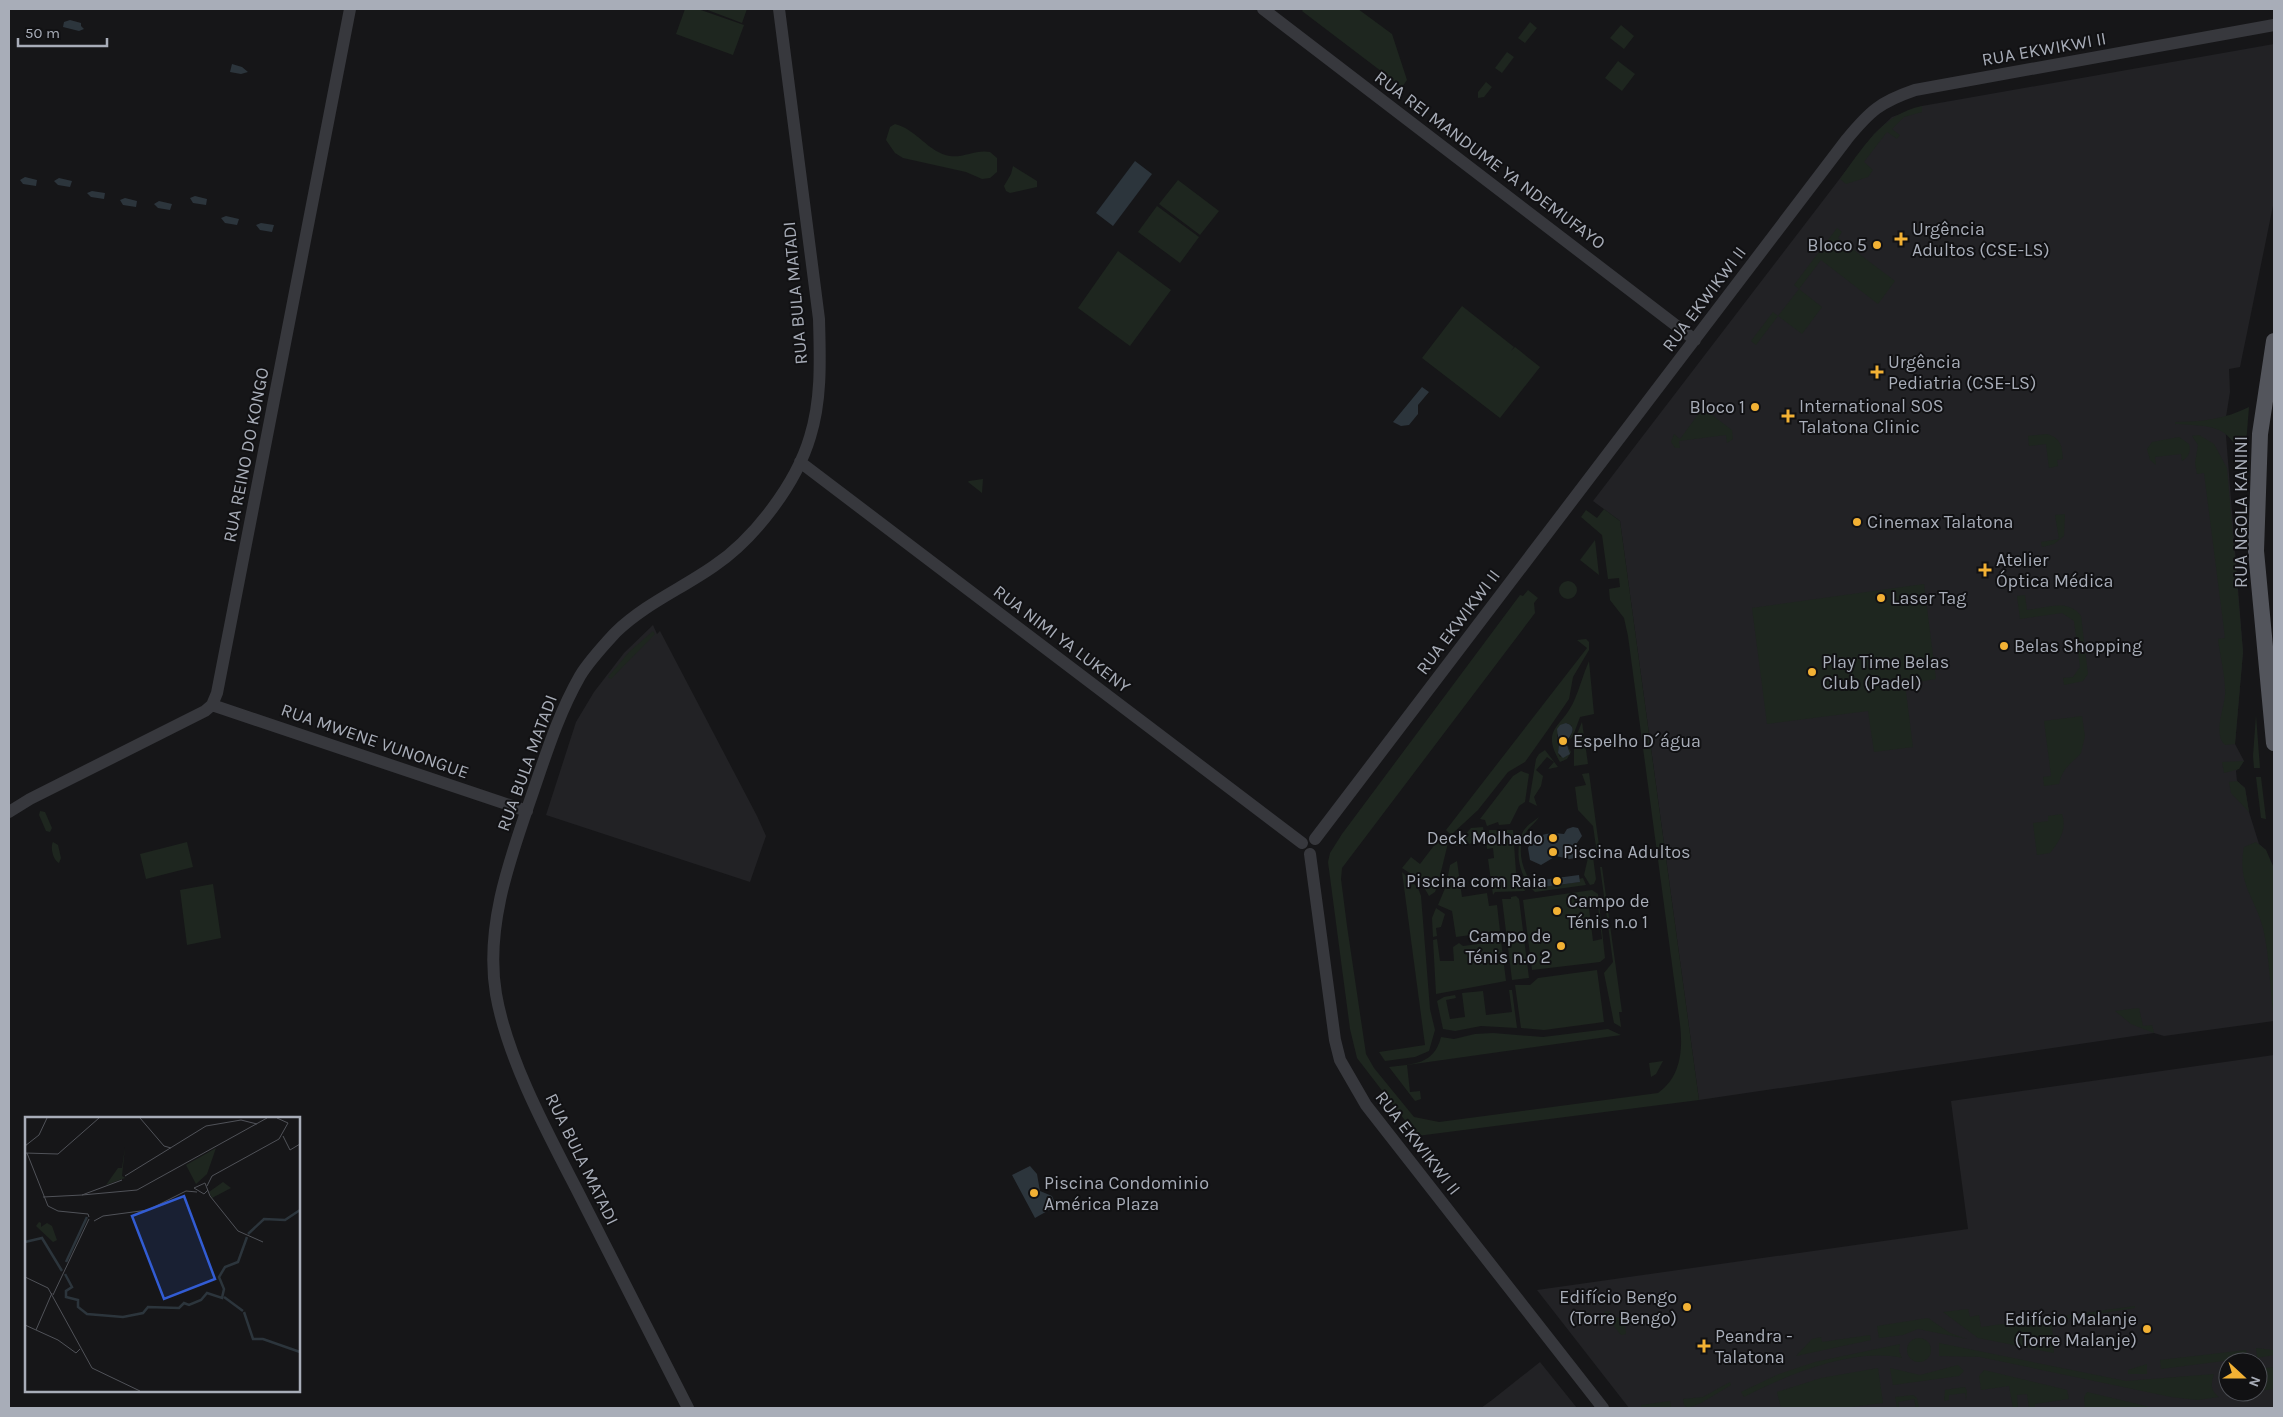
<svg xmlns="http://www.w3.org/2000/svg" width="2283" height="1417" font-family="Karla,sans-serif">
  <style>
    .built { fill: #222225; fill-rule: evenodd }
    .green { fill: #1e261f; fill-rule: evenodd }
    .water { fill: #2c353c }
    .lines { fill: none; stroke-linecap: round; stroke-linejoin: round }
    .minor { stroke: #37383d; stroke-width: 12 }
    .major { stroke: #53555c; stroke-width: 16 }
    .poi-dot { fill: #f2b134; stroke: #111113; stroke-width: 2 }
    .labels { text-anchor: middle; stroke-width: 4; stroke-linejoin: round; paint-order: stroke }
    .street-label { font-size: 18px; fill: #a8adb8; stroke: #111113 }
    .poi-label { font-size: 18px; fill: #a8adb8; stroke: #111113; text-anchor: start }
    .inset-river { fill: none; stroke: #2c353c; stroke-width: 2.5 }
    .inset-road { fill: none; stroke: #505258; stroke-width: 1 }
    .view { fill: #325cd3; fill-opacity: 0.15; stroke: #325cd3; stroke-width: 2.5 }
    .inset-edge { fill: none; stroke: #a8adb8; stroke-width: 2.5 }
  </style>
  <rect width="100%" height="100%" fill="#161618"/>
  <!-- built -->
  <path class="built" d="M2274,44v157l-34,166 -11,2 1,23 -5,31 18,229 -8,92 9,17 -8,10 1,10 8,7 4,24 10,32 7,6 8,32v139l-110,15 -10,-3 -20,3 -435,64 -79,-579 -27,-20 281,-367 18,-17 30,-11z
    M653,625l4,9 3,-3 97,185 9,20 -16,46 -204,-67 30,-93 18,-30 30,-39z
    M2274,1055v353h-645l-92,-118 431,-61 -17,-128zM2228,1362h30v30h-30z
    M1540,1362l37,46h-96l11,-8z"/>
  <!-- green -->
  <path class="green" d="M685,9h13l46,16 -11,30 -57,-21z
    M705,9h42l-5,14z
    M1304,9h54l34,25 15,46 -5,7 -100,-76z
    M1530,22l7,6 -12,15 -7,-5z
    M1621,25l13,11 -10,13 -14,-11z
    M1507,52l7,5 -12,16 -7,-5z
    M1618,61l17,13 -13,17 -17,-13z
    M1486,82l6,5 -8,10 -6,1v-6z
    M1922,106v6l-18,5 -12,12 8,6 -3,4 -10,-7 -23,30 9,8 -5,7 -22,7 -6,-5c22,-30 42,-65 82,-73z
    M895,124c21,5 34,29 55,32 13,2 27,-7 40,-4l7,6v14l-7,6 -8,1 -16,-7 -63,-14 -8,-5 -9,-13 4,-13z
    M1013,166l24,15v6l-27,6 -4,-2 -2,-5 7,-12z
    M1178,180l41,31 -19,24 -41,-31z
    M1157,206l42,31 -19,26 -42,-31z
    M1837,228l5,4 -4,6 57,43 -17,23 -57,-44 -22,29 23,18 -20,27 -24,-18 -22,29 -5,-4 22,-29 5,4 21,-27 -5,-4z
    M1118,251l53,39 -41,56 -52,-38z
    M1462,306l52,41 -3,4 4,-4 25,20 -40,51 -78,-60z
    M1700,406l32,24 1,9 -6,4 -1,-8 -47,6 1,7h-5l-4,-6 3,-8 6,5 19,-26 -5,-4z
    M2249,407l-5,62c-11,-44 -29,-43 -69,-45v-2c27,0 50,-3 74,-15z
    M2047,434c14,4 15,12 16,25l-6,1 1,6 -9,2 -3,-24 -17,2 -1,-10z
    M2199,435l15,9 13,24 16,184 -8,92 -10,1c-12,-11 -1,-36 0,-50 1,-17 -5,-38 -7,-56l7,-1 -21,-165 -7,1 -2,-11 3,-18 -6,-9z
    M2179,437l10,7c2,8 0,13 -7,17l-1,-7 -26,3 1,8 -6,-5 -3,-11 5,-7z
    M983,479l-1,14 -14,-11 1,-1z
    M1604,509l16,12 79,579 -282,36 -60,-78 -7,-29 -22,-167 2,-9 12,-19 178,-239 3,1 5,-6 10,8 -4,5 1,10 -193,255 -1,11 6,47 19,128 8,14 40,49 25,5 219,-29c23,-16 25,-43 22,-69l-52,-388 -4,-18 -14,-18 -1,-11 11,-2 -1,-9 -11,1 -6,-44 -21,-18 5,-7 11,8z
    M2065,514l-1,22 -10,8 -12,3 -1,-5 18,-3 -4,-24z
    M1595,540l4,35 -19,-15z
    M1559 590a9 9 0 1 1 18 0a9 9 0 1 1-18 0Z
    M1924,584l12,95 -31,5 8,63 -39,5 -6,-41 -101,13 -15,-116z
    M2025,595l2,15c18,-2 42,-12 54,6l7,58 -5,7 -19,4 -1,-7 10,-1 7,-10 -6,-46 -12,-8 -42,6 -3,-23z
    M653,631l2,3 -44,45 -3,-2 21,-25z
    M1586,639l3,3v8l-16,27 -4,22 -22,32 -22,31 -17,10 -30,38 -27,25 -5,-5 141,-182 -10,-8z
    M1589,661l5,53 -14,3 -7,19 -4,4 4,-10 -2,-5 -5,-2 -9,12 2,9 -1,9 2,4 9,-7 -3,-8 5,10 -4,7 -7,3c-20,-34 2,-34 14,-61 6,-13 9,-27 15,-40z
    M2256,715l4,53h-6l-1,-12z
    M2082,716l3,20 -4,17c-10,11 -18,14 -22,31l-15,2 -1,-9 8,-1 -7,-55z
    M1582,722l6,42 -14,2v-25z
    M1545,750l13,17 -10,2 6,-7 -7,-5 -11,13 7,6 -2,10 -7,11 3,9 -8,-4 7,-43 3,-5z
    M2244,761l-5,8 -15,4 -2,-11z
    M1521,771l8,3 -4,28 -6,4 -9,18 -11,1 -1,-3 -11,4 -2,-6 -5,-1 33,-43z
    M1589,773l12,87h-3l-5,-34 -15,-16 -3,-23 11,-2 -4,-11z
    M2256,777h5l5,42 -5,-1z
    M2237,781l8,7 4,24 -18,-19 -2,-11z
    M40,811l5,1 7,16 -2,4 -4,-1 -7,-16z
    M2062,814c5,15 -2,27 -12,39l-13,2 -4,-32 15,-2v-5z
    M1539,817c-4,7 -12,11 -15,19 -8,17 0,38 11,52l44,-6v-3l4,-1 3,7 -51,7c-15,-14 -21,-39 -13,-58 3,-8 11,-12 17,-17z
    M1483,827l1,6 5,1v-4h24l3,42 9,19 -30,1 -2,3 -5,-36 6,-1 -1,-10 -6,1 -1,-8 -31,5 16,-18z
    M1442,835l6,8 -10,41 -3,8 -6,4 -10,-17 -17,-11 9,-11 9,7z
    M53,842l5,3 3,13 -2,5c-6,-3 -9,-16 -6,-21z
    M187,842l6,25 -47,12 -6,-25z
    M2256,842l10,8 8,18v153c-4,-30 -4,-63 -11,-93 -9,-33 -26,-44 -19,-81z
    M1590,849l2,1 4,29 -2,5 -4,1 -6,-10z
    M1457,861l5,36 25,-4 2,13 8,-1 3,26 -44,6 -4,-26 -14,-6 8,-19 4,-21z
    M1600,867h2l20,145h-3l2,15 -7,-4 -10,-50 9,-11z
    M1402,872l16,16 3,8 9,113 5,21 -6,21 -14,6 -30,4 -6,-9 46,-7z
    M213,884l8,54 -34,7 -7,-55z
    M1592,890l6,4 7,64 -5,4 -68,8 -9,-70zM1598,906l4,33 -9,2 -4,-33z
    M1516,896l3,3 10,79 -17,2 -10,-81h9v-2z
    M1436,908l9,6 -4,13 -5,1 1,8 -4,1 -1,-19z
    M1437,939l3,22h14l-1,-14 6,-4 4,3 38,-5 5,40 -70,13 -3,-54z
    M1597,970l7,52 -60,8 -23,-2 -6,-43h15l8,-7z
    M1509,990h3l5,38 -36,-2 -26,5 -12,-2 -6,-28 7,-4 11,-2 1,3 -10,2 4,19 15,-2 -3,-24 21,-2 3,24 26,-3z
    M2139,1008l4,18 9,-1 2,8 -23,-9 -16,-13z
    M1608,1029l13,6 -214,30 3,27 10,-1 1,8 -6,2 -26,-34c24,-3 45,-2 52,-30l13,2 21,-5 18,-1 50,4z
    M1663,1061l-7,13 -5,3 -2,-14z
    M2135,1306v2l-75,12v5l-8,1 2,27 -76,-15 -35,-26 25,-3 2,8 9,-2 2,12z
    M1610,1311l1,7 13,-1 2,17 -5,1 -16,-20 -1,-3z
    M1928,1318l22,15 17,6 -49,-10 -15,6 -24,3 -2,-12z
    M1870,1335l1,5 -75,16 16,-17 9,-2 1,5z
    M1907 1350a12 12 0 1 1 24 0a12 12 0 1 1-24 0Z
    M1939,1343l187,38 88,-7c-3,11 -4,16 5,23l-22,3 -26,-3 -191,-40 -41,-1z
    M1900,1344l-1,7 3,7c-48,-11 -116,17 -158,39l-3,-5 38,-18 36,-12z
    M2256,1348l17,2 1,5 -17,3z
    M2246,1350l1,8 -86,11 -1,-9z
    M2147,1364v10h-19v-4z
    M1958,1365l6,6 -5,5 -66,9 -3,-17 30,7z
    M2274,1367v22l-16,2v-22z
    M1878,1368l5,35 -39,5h-63l-4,-16 44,-14z
    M1984,1370l83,20 2,9 -34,5v4h-6l-2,-14 -10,1 1,13h-5l-4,-22 -28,4 -2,-14z
    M2228,1373v19h24l-26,2 -6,-9 2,-7z
    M1730,1382l1,3 -30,18 -13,5 -4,-3 -1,-6 20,-2z
    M1965,1387l2,4 -1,9 -1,-7 -16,2v5l-5,1 1,-11z
    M2087,1392l67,16h-69l-1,-11z
    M1913,1395l4,3 2,10h-3l-2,-9 -16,3 1,6 -2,-1 -2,-10z
    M1670,1401l1,7h-30v-3z"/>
  <!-- water -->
  <path class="water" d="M70,20l11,3v3l3,3 -5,2 -16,-4 1,-5z
    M232,64l10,3 6,5 -7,2 -11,-2z
    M1135,161l17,13 -39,52 -17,-13z
    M25,177l12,3 -1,6 -13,-2 -3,-4z
    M59,178l13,3 -2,6 -12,-2 -4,-4z
    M92,191l13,2 -1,6 -13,-2 -4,-4z
    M195,196l12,3 -1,6 -13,-2 -3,-5z
    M125,198l12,3 -1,6 -13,-2 -3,-5z
    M159,201l13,3 -2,6 -12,-2 -4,-4z
    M226,216l13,3 -2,6 -12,-2 -4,-5z
    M261,223l13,2 -2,7 -12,-2 -4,-5z
    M1422,387l7,5 -11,13v9l-9,11 -8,1 -8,-4z
    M1566,723c12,4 5,12 0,19l4,12 -7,4 -5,-5 1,-9 -2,-15 3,-4z
    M1573,827l5,1 4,8 -5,7 2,7 -4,8 -6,1 -13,-3 -15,9 -11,-5 -2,-12c7,-15 21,-16 36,-14l3,-5z
    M1579,875l1,7 -45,6 -1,-7z
    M1030,1166l7,8 3,17 12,5 4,10 -21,12 -23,-43z"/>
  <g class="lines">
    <!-- minor -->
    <path class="minor" d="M1263,9l432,331
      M800,462l502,381
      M212,705l315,106
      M9,812l21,-13 175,-88 7,-6 5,-12 133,-684
      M1315,839l532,-700c23,-28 33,-37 68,-49l359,-65
      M1310,854l25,186 5,20 26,45 237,303
      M688,1408c-37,-72 -74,-145 -111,-218 -30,-58 -70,-132 -81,-196 -12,-71 17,-143 39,-208 13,-38 25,-75 45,-110 9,-15 24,-31 36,-44 29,-28 65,-43 98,-66 41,-28 82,-82 96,-129 12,-38 10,-79 9,-118l-40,-310"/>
    <!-- major -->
    <path class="major" d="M2274,341l-14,93 -4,117 18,192"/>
  </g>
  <!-- markers -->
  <g class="poi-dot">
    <path d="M1898.5 231.5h5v5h5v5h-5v5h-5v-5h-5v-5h5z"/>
    <circle cx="1877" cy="245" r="5"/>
    <path d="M1874.5 364.5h5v5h5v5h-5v5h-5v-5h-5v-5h5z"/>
    <circle cx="1755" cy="407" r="5"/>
    <path d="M1785.5 408.5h5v5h5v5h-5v5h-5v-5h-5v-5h5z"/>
    <circle cx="1857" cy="522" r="5"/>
    <path d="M1982.5 562.5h5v5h5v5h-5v5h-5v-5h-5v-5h5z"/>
    <circle cx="1881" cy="598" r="5"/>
    <circle cx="2004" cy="646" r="5"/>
    <circle cx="1812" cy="672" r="5"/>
    <circle cx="1563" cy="741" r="5"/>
    <circle cx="1553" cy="838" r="5"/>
    <circle cx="1553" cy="852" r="5"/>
    <circle cx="1557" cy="881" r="5"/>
    <circle cx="1557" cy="911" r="5"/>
    <circle cx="1561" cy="946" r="5"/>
    <circle cx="1034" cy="1193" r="5"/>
    <circle cx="1687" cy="1307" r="5"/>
    <circle cx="2147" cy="1329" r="5"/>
    <path d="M1701.5 1338.5h5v5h5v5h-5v5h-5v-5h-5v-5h5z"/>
  </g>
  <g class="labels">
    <!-- street labels -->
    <g class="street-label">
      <text transform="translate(2044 49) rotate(-10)" y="6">RUA EKWIKWI II</text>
      <text transform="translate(1490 160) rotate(37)" y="6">RUA REI MANDUME YA NDEMUFAYO</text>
      <text transform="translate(795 293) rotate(-95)" y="6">RUA BULA MATADI</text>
      <text transform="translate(1704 299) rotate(-53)" y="6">RUA EKWIKWI II</text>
      <text transform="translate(246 455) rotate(-79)" y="6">RUA REINO DO KONGO</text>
      <text transform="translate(2241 512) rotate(-90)" y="6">RUA NGOLA KANINI</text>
      <text transform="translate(1458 622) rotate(-53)" y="6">RUA EKWIKWI II</text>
      <text transform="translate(1062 639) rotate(37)" y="6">RUA NIMI YA LUKENY</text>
      <text transform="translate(375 741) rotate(19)" y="6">RUA MWENE VUNONGUE</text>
      <text transform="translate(527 763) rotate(-70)" y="6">RUA BULA MATADI</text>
      <text transform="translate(1418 1143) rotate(52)" y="6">RUA EKWIKWI II</text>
      <text transform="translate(582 1159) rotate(64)" y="6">RUA BULA MATADI</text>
    </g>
    <!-- poi labels -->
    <g class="poi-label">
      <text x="1912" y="235">Urgência<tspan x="1912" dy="21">Adultos (CSE-LS)</tspan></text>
      <text x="1867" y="251" text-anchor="end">Bloco 5</text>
      <text x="1888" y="368">Urgência<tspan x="1888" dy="21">Pediatria (CSE-LS)</tspan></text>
      <text x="1799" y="412">International SOS<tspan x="1799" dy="21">Talatona Clinic</tspan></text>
      <text x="1745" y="413" text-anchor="end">Bloco 1</text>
      <text x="1867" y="528">Cinemax Talatona</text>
      <text x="1996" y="566">Atelier<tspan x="1996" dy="21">Óptica Médica</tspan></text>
      <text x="1891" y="604">Laser Tag</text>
      <text x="2014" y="652">Belas Shopping</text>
      <text x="1822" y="668">Play Time Belas<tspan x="1822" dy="21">Club (Padel)</tspan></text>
      <text x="1573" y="747">Espelho D´água</text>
      <text x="1543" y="844" text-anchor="end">Deck Molhado</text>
      <text x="1563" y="858">Piscina Adultos</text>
      <text x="1547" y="887" text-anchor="end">Piscina com Raia</text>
      <text x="1567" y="907">Campo de<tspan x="1567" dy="21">Ténis n.º 1</tspan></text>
      <text x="1551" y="942" text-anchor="end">Campo de<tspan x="1551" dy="21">Ténis n.º 2</tspan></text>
      <text x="1044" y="1189">Piscina Condominio<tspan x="1044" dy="21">América Plaza</tspan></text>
      <text x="1677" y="1303" text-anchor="end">Edifício Bengo<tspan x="1677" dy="21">(Torre Bengo)</tspan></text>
      <text x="2137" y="1325" text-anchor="end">Edifício Malanje<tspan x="2137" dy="21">(Torre Malanje)</tspan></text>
      <text x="1715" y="1342">Peandra -<tspan x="1715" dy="21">Talatona</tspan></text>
    </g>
  </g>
  <!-- overview -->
  <g transform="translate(25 1117)">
    <rect width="275" height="275" fill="#161618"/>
    <path d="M100,30l-3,29 3,2 -19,7 12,-17h4zM191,31l-9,26 -11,10 -10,-19zM198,65l8,6 -19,10 -3,-6zM14,105l2,1v4l6,-4 5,3 5,14 -4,2 -17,-16z" fill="#1e261f"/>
    <path class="inset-river" d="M223,117l16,-15 21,1 15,-10M0,125l17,-4 20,33M41,145l21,-45M40,157l7,13 -6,4v6l12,3v7l9,7 36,3 20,-4 5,-6 31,1 5,-5 5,2 12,-5 6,-7 15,5 2,-9 -5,-12 6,-10 13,-5 9,-25M199,180l19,14M219,195l9,27h10l37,13"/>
    <path class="inset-road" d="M115,1l24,28 7,2M258,19l7,14 10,-6M0,29l14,-11 8,-17M0,36l33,1 41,-36M2,36l21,53 10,5 30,3 1,3M100,59l81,-50 35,-6 16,4M182,69l5,-10 67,-37 9,-16 -11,-5M183,73l-4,4 -10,-6 11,-5 5,13 28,35 25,11M57,78l55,-5 130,-72M18,80l39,-2 40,-15M69,104l9,-5 45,-6 38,-19 11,1M0,160l23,11M23,171l44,80 48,23M28,178l36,-76M0,208l33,15 18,13 4,-4M11,213l16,-37"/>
    <path class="view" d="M159,79l31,83 -51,20 -32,-83z"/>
    <rect width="275" height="275" class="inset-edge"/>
  </g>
  <!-- border -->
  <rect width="2283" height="1417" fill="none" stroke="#a8adb8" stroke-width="20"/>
  <!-- north arrow -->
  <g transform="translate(2243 1377) rotate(111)"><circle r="24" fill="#111113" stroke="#4d4f55"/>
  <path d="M0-4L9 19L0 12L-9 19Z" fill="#f2b134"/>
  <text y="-8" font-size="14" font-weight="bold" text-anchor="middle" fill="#a8adb8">N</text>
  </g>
  <!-- scale -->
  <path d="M18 38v8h89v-8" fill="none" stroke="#a8adb8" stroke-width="2.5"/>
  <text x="25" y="38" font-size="15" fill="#a8adb8" stroke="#111113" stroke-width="4" paint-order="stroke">50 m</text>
</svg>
